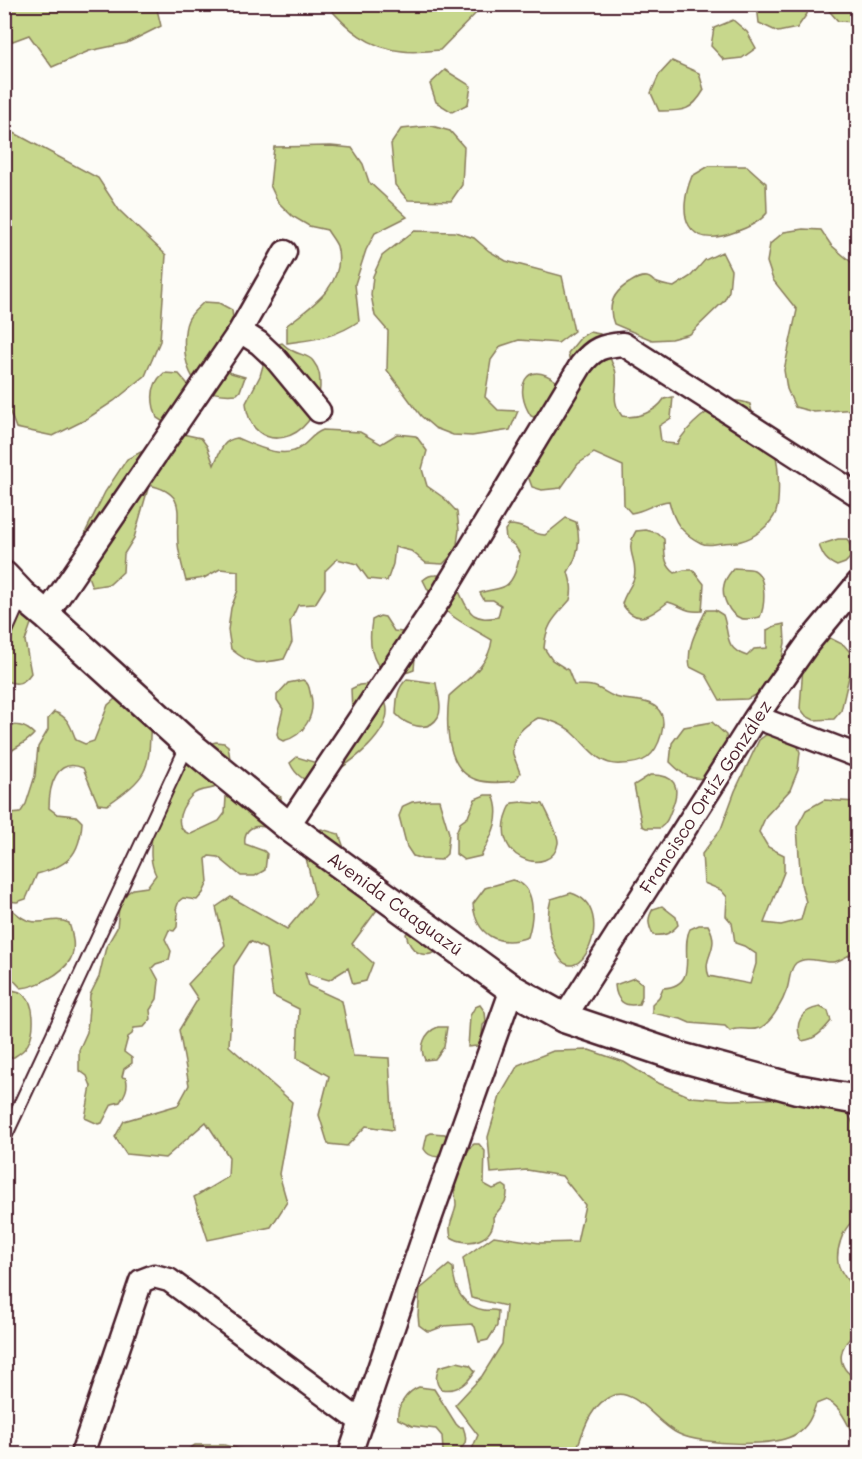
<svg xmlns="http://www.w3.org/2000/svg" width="862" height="1459" font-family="Mali,sans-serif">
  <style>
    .green { fill: #c7d78c; stroke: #887b5c; stroke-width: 1.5 }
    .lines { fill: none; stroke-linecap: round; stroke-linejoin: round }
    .service-casing { stroke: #4a1f2b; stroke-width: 16 }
    .minor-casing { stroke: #4a1f2b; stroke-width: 27 }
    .tertiary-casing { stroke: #4a1f2b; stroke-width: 33 }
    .service { stroke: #fdfcf7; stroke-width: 12 }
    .minor { stroke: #fdfcf7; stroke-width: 22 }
    .tertiary { stroke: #fdfcf7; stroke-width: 28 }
    .labels { text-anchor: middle; stroke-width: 5; stroke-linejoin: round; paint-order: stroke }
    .street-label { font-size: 18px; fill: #4a1f2b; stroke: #fdfcf7 }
  </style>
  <rect width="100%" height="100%" fill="#fdfcf7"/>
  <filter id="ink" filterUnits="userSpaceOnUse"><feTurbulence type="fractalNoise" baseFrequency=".0167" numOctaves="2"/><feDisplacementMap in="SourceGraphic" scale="12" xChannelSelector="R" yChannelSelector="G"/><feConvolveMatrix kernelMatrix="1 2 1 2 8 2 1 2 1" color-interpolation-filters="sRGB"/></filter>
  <g filter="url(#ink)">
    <!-- green -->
    <path class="green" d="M5,4l151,1 5,21 -34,17 -38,8 -37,16 -23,-32 -24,9z
      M327,5h157l-44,45c-12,1 -26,3 -38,1 -33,-3 -55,-22 -75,-46z
      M757,5v-1l52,1 -2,9 -10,14 -19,4 -19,-9z
      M824,5h33v17l-19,-1z
      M733,20l14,12 9,16 -14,10 -18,2 -13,-14 3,-18z
      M672,61l27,12 5,17c-13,22 -21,21 -45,21l-8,-18 8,-18z
      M445,70l26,16 -3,18 -16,8 -16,-10 -6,-18z
      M432,126l18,5 14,16 -2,38 -11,16 -43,-1 -13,-15 -4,-41 10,-15z
      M5,128l93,50 21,32 47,45 -6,86 -15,35 -31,25 -29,19 -32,16 -37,-8 -11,-29z
      M331,146l21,2 11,16 6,18 38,35 -32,16 -9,17 -11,34 4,37c-24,17 -44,18 -72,22v-18c25,-19 60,-41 50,-79 -2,-5 -7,-11 -10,-16l-18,-4 -17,-10 -14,-14 -8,-17 4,-38z
      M709,166h38l19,17 1,30c-8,10 -20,15 -32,19 -49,19 -59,-17 -43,-56z
      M803,229l18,1 10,15 26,22v142l-43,3 -19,-5 -8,-18 -3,-19 13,-60 -24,-30 -6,-18 3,-18 14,-12z
      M414,231l41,1 19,6 15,13 17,10 56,15 12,55 -16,12 -39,-3 -18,6 -10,14 -6,37 13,13 20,1 -8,19 -38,6 -19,-1 -18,-7 -14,-12 -34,-46 1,-39 -13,-15 -4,-21 2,-19 9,-20z
      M722,252l9,18 -2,21 -5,10 -34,33 -19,5 -19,1 -38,-16c-7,-18 -2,-31 15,-41 5,-3 10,-7 18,-6 5,1 3,2 8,5 6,3 13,4 19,5l17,-11 14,-16z
      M204,302l15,1 13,7 1,9 -10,18 1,30 7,6 14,4 -5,14 -3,3c-32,3 -48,-10 -52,-41 -1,-11 -1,-24 3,-33 3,-7 11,-13 16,-18z
      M589,332l11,2c6,9 7,16 11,26 1,5 5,8 5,14 2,17 -6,25 6,42 14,3 34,-4 42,-17l9,-2 -2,21 -12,8 2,15 4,2 12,1c10,-17 34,-40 55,-43 6,-1 12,1 18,3 3,19 19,31 25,49 4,13 5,46 1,59 -5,13 -22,26 -35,29 -5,2 -12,1 -18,2 -8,0 -14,4 -22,0 -20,-10 -27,-21 -32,-42 -14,1 -23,10 -38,12l-7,-8 -1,-39 -29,-13 -16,11 -17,24 -19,2 -10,-3 -7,-19 11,-50 -5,-2c-18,-27 -6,-58 25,-35l1,16 15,-25 -4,-19 13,-16z
      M282,343c3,3 7,6 11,8 7,4 16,4 20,10 7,9 7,15 7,26 -3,58 -70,71 -74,16l14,-27 6,-21 6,-9z
      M164,373l15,1 14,16 -28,33 -8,-5c-6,-16 -8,-33 7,-45z
      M323,430l37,2 21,12 16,-10 19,2 11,15 -5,18 5,17 17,12 13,14 2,18 -3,21 -13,13 -17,-1 -15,-12 -16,-4 -2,17 -6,17 -19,-2 -11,-15 -20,-5 -12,12v17l-10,16 -17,1 -8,17 2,20 -8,17c-25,5 -33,7 -53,-10l-3,-19 3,-22 7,-18v-19l-18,-2 -16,9 -18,3c-3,-12 -7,-25 -8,-37 -3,-31 11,-50 -29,-59l-15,53 -10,16 -1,18 -13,12 -18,3 -7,-19 -1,-18 2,-19 19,-39 22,-33 51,-26 23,5 6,8 7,19c6,-13 8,-25 23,-27 17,7 47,23 64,9 9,-6 11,-13 22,-17z
      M566,518l10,4c5,17 2,35 -8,50 3,10 5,18 2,28 -15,17 -24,24 -26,48l8,12 16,10 6,15c6,0 12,0 18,1 7,1 14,7 21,10 13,6 33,2 44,12 13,12 2,41 -10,50 -7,5 -18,6 -26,6 -23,2 -34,-19 -49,-32 -8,-7 -23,-13 -34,-14 -13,7 -28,19 -25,36 2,6 5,13 7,19l-5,8c-12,1 -26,3 -38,-1 -32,-10 -31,-57 -28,-84 17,-16 40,-30 43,-56 -28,-17 -55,-27 -69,-60 5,-4 7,-5 13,-5 25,-1 23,30 38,40 8,5 16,3 24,2l3,-12 -8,-5h-9l-4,-7c8,-3 16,-3 23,-6 11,-4 15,-22 17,-33l-5,-8 -9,-7 -1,-9 4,-5c18,0 19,9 36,10z
      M646,530l11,3 7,6c1,14 -1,25 11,34l9,-3h9l11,14 -2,27c-17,2 -19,-5 -34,-9 -16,13 -31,25 -46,2 2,-9 9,-17 12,-26 5,-19 -11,-26 2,-47z
      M838,539h9l4,8 1,9 -7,7 -8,3c-11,-5 -14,-10 -18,-21z
      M734,568c6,1 15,0 20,2 13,7 11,36 6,47 -7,1 -13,4 -20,1 -11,-4 -19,-22 -16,-33 1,-7 6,-12 10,-17z
      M706,610h9l8,5c7,19 0,33 24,41l7,-7 13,-1v-18l8,-4 9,-2 1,19 -4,20 -19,25 -6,7 -9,4 -27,1 -14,-25 -16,-8c-4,-21 8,-39 16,-57z
      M19,611l14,7 -8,23 6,32c-7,11 -15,13 -26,7v-41z
      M380,616l5,1 9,14 9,1 9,-3 5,4 -3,37c-39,15 -47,-18 -42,-50z
      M828,637l16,8 6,7 2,12 -11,47 -7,8 -20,1 -8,-4 -6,-8 3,-42 16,-25z
      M407,679l29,4c1,9 7,25 2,34 -10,17 -32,8 -42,-3 1,-14 0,-25 11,-35z
      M303,680c5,3 6,6 7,12 7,21 -5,44 -27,49l-4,-2 -2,-5 6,-25 -6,-9v-5l11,-12z
      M369,684c8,8 18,15 18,26 1,25 -33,50 -52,62 -5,3 -11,8 -16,9 -14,3 -24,-7 -29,-18l7,-6 26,8 30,-30 -2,-46 8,-4z
      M115,699h19l17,17c-3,54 2,57 -44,89l-9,-1 -15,-36c-27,-11 -34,18 -34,40l8,6 19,2 6,6c-2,34 -15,44 -45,52l-11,25 -9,3 -9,-1 -3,-3 2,-32 -2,-10v-44l6,2 9,-1 6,-9 9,-28 3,-29 10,-17v-11l6,-7c14,4 17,15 22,28l9,4 9,-3 14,-36z
      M712,722l14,13 1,10 -17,32c-19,5 -27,-2 -40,-15l2,-19 12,-16z
      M8,725c12,0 18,1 26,9 -8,10 -20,13 -29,22v-29z
      M774,729l19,5 7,18 -2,18 -8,20 -24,26 -7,16 9,15 16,8v17l-20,51 17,2 20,-5 5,-18 -5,-18 -4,-57 9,-17 18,-10 33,2v148c-7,4 -15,11 -24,12 -12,1 -26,-7 -37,1 -7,6 -6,18 -9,26 -4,12 -14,31 -25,38 -10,6 -22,-2 -32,4l-5,-5 -35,-3 -9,-4 -29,-6v-9l7,-7 4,-9c38,-2 16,-39 27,-59l9,-4h9c14,24 -7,31 1,51l41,8 6,-20v-10l-12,-8 -9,-3 -3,-20 -6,-7 1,-19 -6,-7 -17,-7 -2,-29 19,-25 14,-38 24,-51z
      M216,742l8,1 4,3 3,19 -13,21c-7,4 -16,3 -23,7 -12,8 -26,36 -4,41l28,-13 6,-8 2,-32 45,12 9,4v10l-13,21c-14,-5 -25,1 -23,16l19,7 3,3 -2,16 -10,6h-14l-23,-19 -9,-1 -3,3 2,23 -5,11 -6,7 -14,-2 -4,3 -3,8 2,4 -1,14 -3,4 -5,-1 -4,9 6,12 -2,9 -13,4 -4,4 7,13 -2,18 -7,11 1,9 -7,8 -10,1 -2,6 -4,3 -4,15 8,6v5l-8,6 -2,8 4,1c3,9 -1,16 -6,24l-8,2 -10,19 -4,1 -13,-6 6,-32 -4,-10 -8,-6v-20l8,-18 3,-37 9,-18 7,-30 11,-19 2,-21 3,-10 11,-8 14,-2 9,-12c-7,-14 -5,-27 -4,-42 3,-46 13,-80 64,-91z
      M650,775c25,-1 31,11 22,33 -3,8 -5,15 -12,20h-14l-4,-2 -8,-41z
      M485,795h8c10,22 -2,42 -12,61l-17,4 -8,-6v-21l4,-10 8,-6 7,-18z
      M430,800h9l10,33 -2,21 -6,6 -19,-1 -9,-3 -6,-9 -8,-31 4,-10 9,-4z
      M522,802l21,2c4,9 16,30 15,39 -5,36 -77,17 -46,-40z
      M321,829l18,5 13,36 36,25 -36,49 21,19 -7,18 -13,3 -5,-16 -19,12 -24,-7 4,13 33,15 11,55 36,2 4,72 -27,-4 -19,20 -19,-2 -9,-29 10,-39 -32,-18 2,-49 -26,-13 -7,-47 -16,-8 -16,25 -5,80 63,56 -13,72 8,28 -16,25 -63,13 -14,-43 34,-20 1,-20 -23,-35 -41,36 -39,-4 -11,-17 9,-16 54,-16 11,-20 -10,-55 19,-31 -10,-15 37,-39 -9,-38 15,-10 56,32 28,-33 -12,-51z
      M512,880c25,5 22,37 16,57 -30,11 -52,-2 -55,-33l12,-16z
      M571,893c50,15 5,109 -16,56 -7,-16 -9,-33 -4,-50z
      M5,905c9,4 14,14 25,16 14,4 24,-5 39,2 4,11 7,27 1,37 -8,14 -34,27 -49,28l-16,-17z
      M662,906l14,11 2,8c-8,9 -13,11 -25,10 -5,-11 -6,-16 0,-26z
      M412,927l26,24c-16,9 -28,0 -32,-17z
      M634,978l8,5v13l-3,8c-15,4 -23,-4 -24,-19z
      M4,990c7,0 14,0 19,4 13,9 12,37 5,50 -3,6 -9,10 -14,13l-9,1z
      M480,1005l5,7 1,10 -3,3 -2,18 -4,3 -9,1 2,-31 5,-9z
      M820,1007l8,4 3,10c-9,11 -15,18 -29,20 -9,-17 -1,-31 18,-34z
      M438,1027h9l-3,20 -9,12 -10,1c-7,-13 0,-28 13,-33z
      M589,1050l35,12 32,20 35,15 40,3 36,-1 38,-5 37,7 16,33 -1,88h-5c-10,8 -16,29 -14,41 1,8 11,19 16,26l3,2v41c-19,14 -23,34 0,47v60c-11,-14 -14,-32 -31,-39l-10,4c-4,12 -8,23 -20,30 -22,14 -94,11 -117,0 -20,-8 -43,-46 -65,-39 -25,9 -31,38 -39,59h-105l8,-19 -23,-30 27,-29 20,-32 4,-38 -35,-8 -8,-40 31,-22 46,7 37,-1 8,-37 -23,-29 -35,-6 -36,3 -3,-36 12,-41 18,-31 35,-14z
      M431,1133l14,1 2,4 -3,18c-9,2 -16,0 -20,-7l3,-14z
      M474,1144h5l6,7 -1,33 9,5 10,-4 4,3c1,16 -5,17 -14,29 3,23 -25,31 -42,20 -4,-15 4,-20 5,-32 0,-7 -2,-13 -1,-20 1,-9 11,-36 19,-41z
      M449,1265l4,3c1,20 8,38 31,42 5,1 8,-1 14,1l-1,15 -9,14 -9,2 -4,-15 -3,-3 -28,2 -13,5h-4l-8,-6 -1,-10 2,-26z
      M457,1362l13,3 5,6c-8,13 -18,21 -34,18 -6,-6 -5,-15 -2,-22z
      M419,1387l15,2 22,35 3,3h4c7,18 0,23 -16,26l-4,-2 -1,-15 -6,-7 -24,-3 -14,-7c-2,-13 10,-28 21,-32z
      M195,1445h29l20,5 -1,4h-62z"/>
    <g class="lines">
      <!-- service casing -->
      <g class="service-casing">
        <path id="service" d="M4,636l18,-41
          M4,1139l184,-395"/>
      </g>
      <!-- minor casing -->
      <g class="minor-casing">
        <path id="minor" d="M240,331l19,12 16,15 44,53
          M46,615l194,-284 45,-79
          M756,717l102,39
          M288,826l151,-226 142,-235c13,-17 21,-19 42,-21l235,151
          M564,1018l192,-301 53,-75 49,-59
          M82,1454l59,-173 13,-5 15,4 191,141
          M350,1454l76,-224 86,-241"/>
      </g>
      <!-- tertiary casing -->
      <g class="tertiary-casing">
        <path id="tertiary" d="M4,576l18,19 24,20 142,129 100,82 224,163 52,29 116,39 117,32 61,11"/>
      </g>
      <!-- service -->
      <use href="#service" class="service"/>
      <!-- minor -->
      <use href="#minor" class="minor"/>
      <!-- tertiary -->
      <use href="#tertiary" class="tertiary"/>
    </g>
  </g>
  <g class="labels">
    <!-- street labels -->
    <g class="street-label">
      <text transform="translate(706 797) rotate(-57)" y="6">Francisco Ortíz González</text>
      <text transform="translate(395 904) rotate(36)" y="6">Avenida Caaguazú</text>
    </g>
  </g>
  <!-- margin -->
  <rect width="862" height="1459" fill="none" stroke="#fdfcf7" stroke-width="24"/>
  <rect x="12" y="12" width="838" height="1435" fill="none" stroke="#4a1f2b" stroke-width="2" filter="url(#ink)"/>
</svg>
